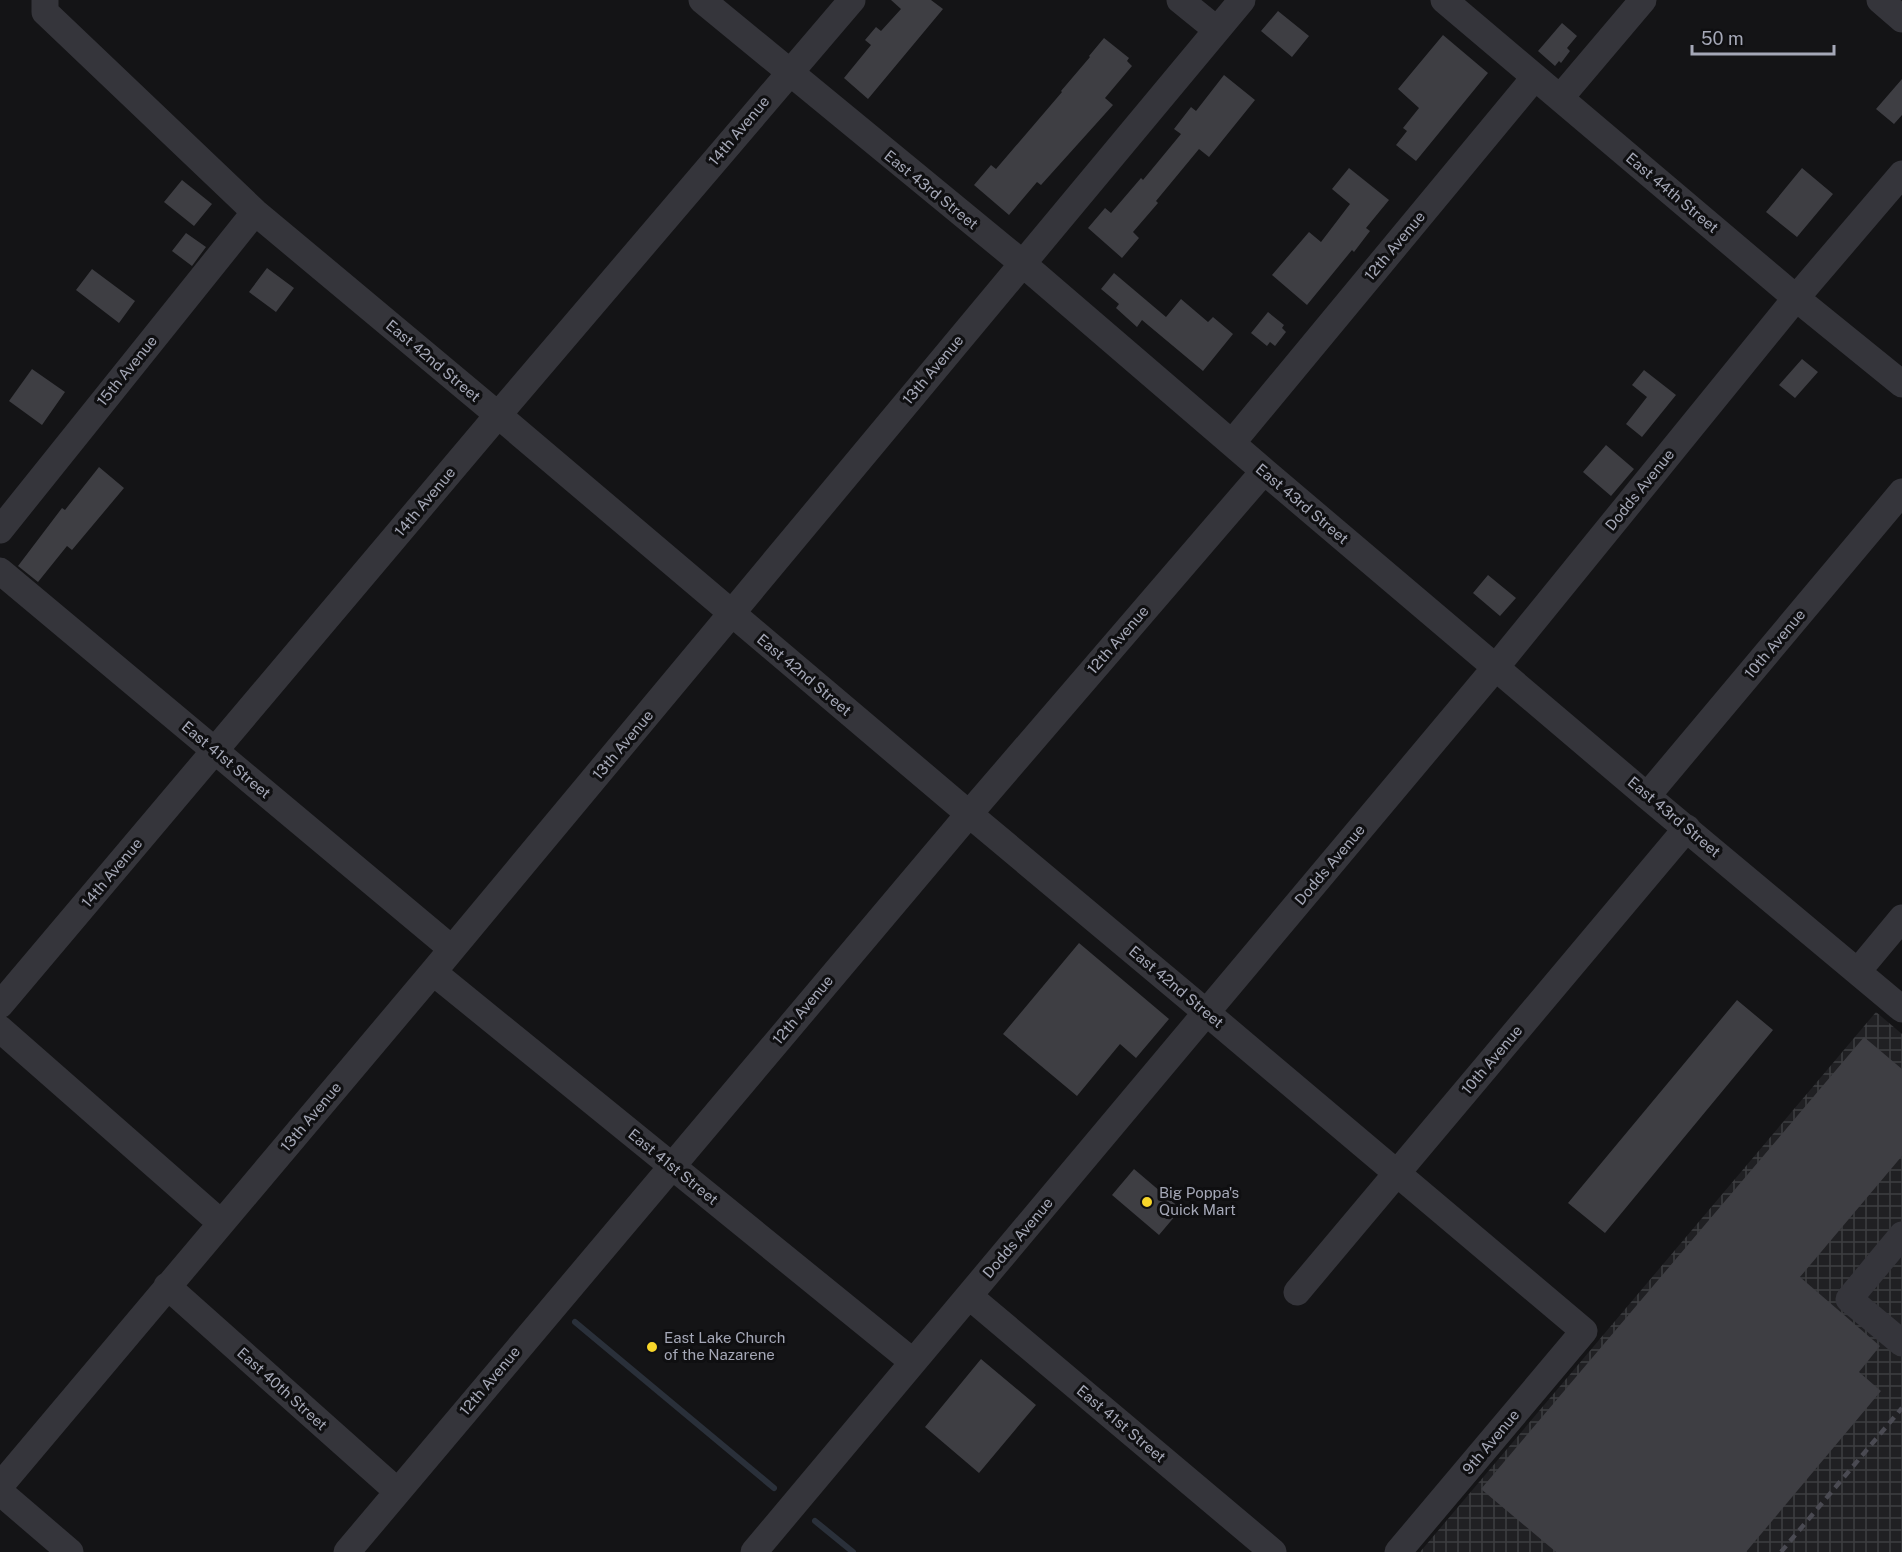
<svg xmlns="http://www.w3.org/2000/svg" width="1902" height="1552" font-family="'Public Sans',sans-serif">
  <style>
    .industrial { fill: url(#industrial-grid) }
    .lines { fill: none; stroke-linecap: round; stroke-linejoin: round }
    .stream { stroke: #2a303a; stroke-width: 6 }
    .building { fill: #3e3e43 }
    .minor { stroke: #35353b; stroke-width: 27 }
    .rail { stroke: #4a4a52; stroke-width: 4.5; stroke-dasharray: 8 6; stroke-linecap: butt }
    .poi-dot { fill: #f8d62a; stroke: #0f0f11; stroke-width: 2 }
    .labels { text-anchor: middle; stroke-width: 6; stroke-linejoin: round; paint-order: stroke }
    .street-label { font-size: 15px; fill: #a5a8b7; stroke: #0f0f11 }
    .poi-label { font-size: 15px; fill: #a5a8b7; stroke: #0f0f11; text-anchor: start }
  </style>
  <defs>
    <pattern id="industrial-grid" width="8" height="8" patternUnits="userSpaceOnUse" patternTransform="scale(1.5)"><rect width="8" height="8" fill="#202023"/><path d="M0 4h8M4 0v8" fill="none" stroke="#3d3e41"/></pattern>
  </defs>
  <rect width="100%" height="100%" fill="#141416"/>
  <!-- industrial -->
  <path class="industrial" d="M1876,1012l26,22v518h-482z"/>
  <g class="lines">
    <!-- stream -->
    <path class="stream" d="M575,1322l199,166
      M815,1521l38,31"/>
  </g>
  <!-- building -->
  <path class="building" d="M891,0h40l12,9 -75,90 -24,-21 27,-33 -6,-5 11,-13 5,4 20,-22z
    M1278,11l31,25 -17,21 -31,-26z
    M1562,23l15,13 -10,12 3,3 -9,12 -2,-2 -4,5 -17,-15z
    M1443,35l45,38 -72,88 -20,-16 11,-14 -4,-3 16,-20 -21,-19z
    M1104,38l25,20 -2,3 5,5 -27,32 8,7 -72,80 -4,-3 -28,33 -35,-30 17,-20 5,4 66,-77 -1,-1 29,-34 -1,-1z
    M1224,75l31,25 -46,57 -10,-8 -43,52 2,2 -25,29 6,6 -17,20 -34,-30 17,-20 6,5 30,-35 2,2 38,-46 -7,-5 17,-22 5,4z
    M1902,79v36l-8,9 -18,-15z
    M1349,168l40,32 -23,28 4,3 -16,21 -2,-2 -45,55 -35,-30 37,-43 12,10 29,-38 -18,-15z
    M1802,168l31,26 -36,43 -31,-25z
    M182,180l30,24 -18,22 -30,-24z
    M186,233l20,14 -14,19 -20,-15z
    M267,268l27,20 -18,24 -27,-20z
    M92,269l43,32 -16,22 -43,-33z
    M1114,273l52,44 15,-18 27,23 5,-5 20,17 -30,37 -61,-51 -5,7 -21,-19 3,-4 -18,-15z
    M1268,312l16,13 -2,3 4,4 -11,14 -5,-4 -3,4 -16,-13z
    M1802,359l16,13 -23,26 -16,-13z
    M32,369l33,23 -23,33 -33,-24z
    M1644,370l32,25 -34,42 -16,-13 21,-27 -15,-12z
    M1606,445l28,24 -23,27 -28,-24z
    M99,467l25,21 -52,62 -5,-4 -29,36 -20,-16 44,-58 3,2z
    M1488,575l28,23 -16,18 -27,-23z
    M1079,943l90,76 -33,39 -16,-14 -43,52 -74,-62z
    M1737,1000l36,30 -168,203 -37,-30z
    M1864,1037l38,32v87l-102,121 80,69 -21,26 22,19 -135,161h-190l-75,-63z
    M1134,1169l47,40 -22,26 -47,-40z
    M981,1359l55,46 -57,68 -54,-46z"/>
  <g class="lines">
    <!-- minor -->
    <path class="minor" d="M45,0v12l210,200 243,203 471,399 238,199 377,318 -186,221
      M702,0l320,263 242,208 383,325 255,213
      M1180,0l37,30
      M1444,0l352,298 106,86
      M1880,0l22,19
      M1560,98l83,-98
      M1232,443l303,-366
      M0,530l255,-318
      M0,571l452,378
      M1647,796l255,-304
      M1858,971l44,-53
      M433,972l480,390
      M0,1005l498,-590 354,-415
      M0,1029l221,194
      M1902,1235l-53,64 53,44
      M167,1286l230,205
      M1297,1292l390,-464
      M969,1296l304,256
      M0,1486l433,-514 809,-972
      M0,1492l70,60
      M347,1552l622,-738 295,-343
      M754,1552l742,-885 300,-369 106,-124"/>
    <!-- rail -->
    <path class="rail" d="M1781,1552l121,-144"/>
  </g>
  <!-- markers -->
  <g class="poi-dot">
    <circle cx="1147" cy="1202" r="6"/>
    <circle cx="652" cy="1347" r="6"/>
  </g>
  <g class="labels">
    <!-- street labels -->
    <g class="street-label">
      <text transform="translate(739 131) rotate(-50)" y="5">14th Avenue</text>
      <text transform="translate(931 190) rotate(39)" y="5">East 43rd Street</text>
      <text transform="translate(1672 193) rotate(40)" y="5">East 44th Street</text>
      <text transform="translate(1395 246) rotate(-50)" y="5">12th Avenue</text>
      <text transform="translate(433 361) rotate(40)" y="5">East 42nd Street</text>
      <text transform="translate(933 370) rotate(-50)" y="5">13th Avenue</text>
      <text transform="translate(127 371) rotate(-51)" y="5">15th Avenue</text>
      <text transform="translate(1640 490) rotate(-51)" y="5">Dodds Avenue</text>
      <text transform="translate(425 502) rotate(-50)" y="5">14th Avenue</text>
      <text transform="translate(1302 504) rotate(40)" y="5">East 43rd Street</text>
      <text transform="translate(1118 640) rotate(-49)" y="5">12th Avenue</text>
      <text transform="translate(1775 644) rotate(-50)" y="5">10th Avenue</text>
      <text transform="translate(804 675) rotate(40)" y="5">East 42nd Street</text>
      <text transform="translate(623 745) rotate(-50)" y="5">13th Avenue</text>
      <text transform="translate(226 760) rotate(40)" y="5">East 41st Street</text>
      <text transform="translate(1674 817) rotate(40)" y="5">East 43rd Street</text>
      <text transform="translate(1330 865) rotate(-50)" y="5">Dodds Avenue</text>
      <text transform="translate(112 873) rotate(-50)" y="5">14th Avenue</text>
      <text transform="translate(1176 987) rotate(40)" y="5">East 42nd Street</text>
      <text transform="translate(803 1010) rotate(-50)" y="5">12th Avenue</text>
      <text transform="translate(1492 1060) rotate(-50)" y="5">10th Avenue</text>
      <text transform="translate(311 1117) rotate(-50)" y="5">13th Avenue</text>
      <text transform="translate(673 1167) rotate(39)" y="5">East 41st Street</text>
      <text transform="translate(1018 1238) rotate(-50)" y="5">Dodds Avenue</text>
      <text transform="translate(490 1381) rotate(-50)" y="5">12th Avenue</text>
      <text transform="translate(282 1389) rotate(42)" y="5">East 40th Street</text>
      <text transform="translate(1121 1424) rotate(40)" y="5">East 41st Street</text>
      <text transform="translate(1491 1442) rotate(-50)" y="5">9th Avenue</text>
    </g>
    <!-- poi labels -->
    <g class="poi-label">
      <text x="1159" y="1198">Big Poppa's<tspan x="1159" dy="17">Quick Mart</tspan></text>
      <text x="664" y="1343">East Lake Church<tspan x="664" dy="17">of the Nazarene</tspan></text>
    </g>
  </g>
  <!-- scale -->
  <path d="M1692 45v9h142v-9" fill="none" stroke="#a5a8b7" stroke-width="3"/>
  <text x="1701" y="45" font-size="18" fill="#a5a8b7" stroke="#0f0f11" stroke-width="4.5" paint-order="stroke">50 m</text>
</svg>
